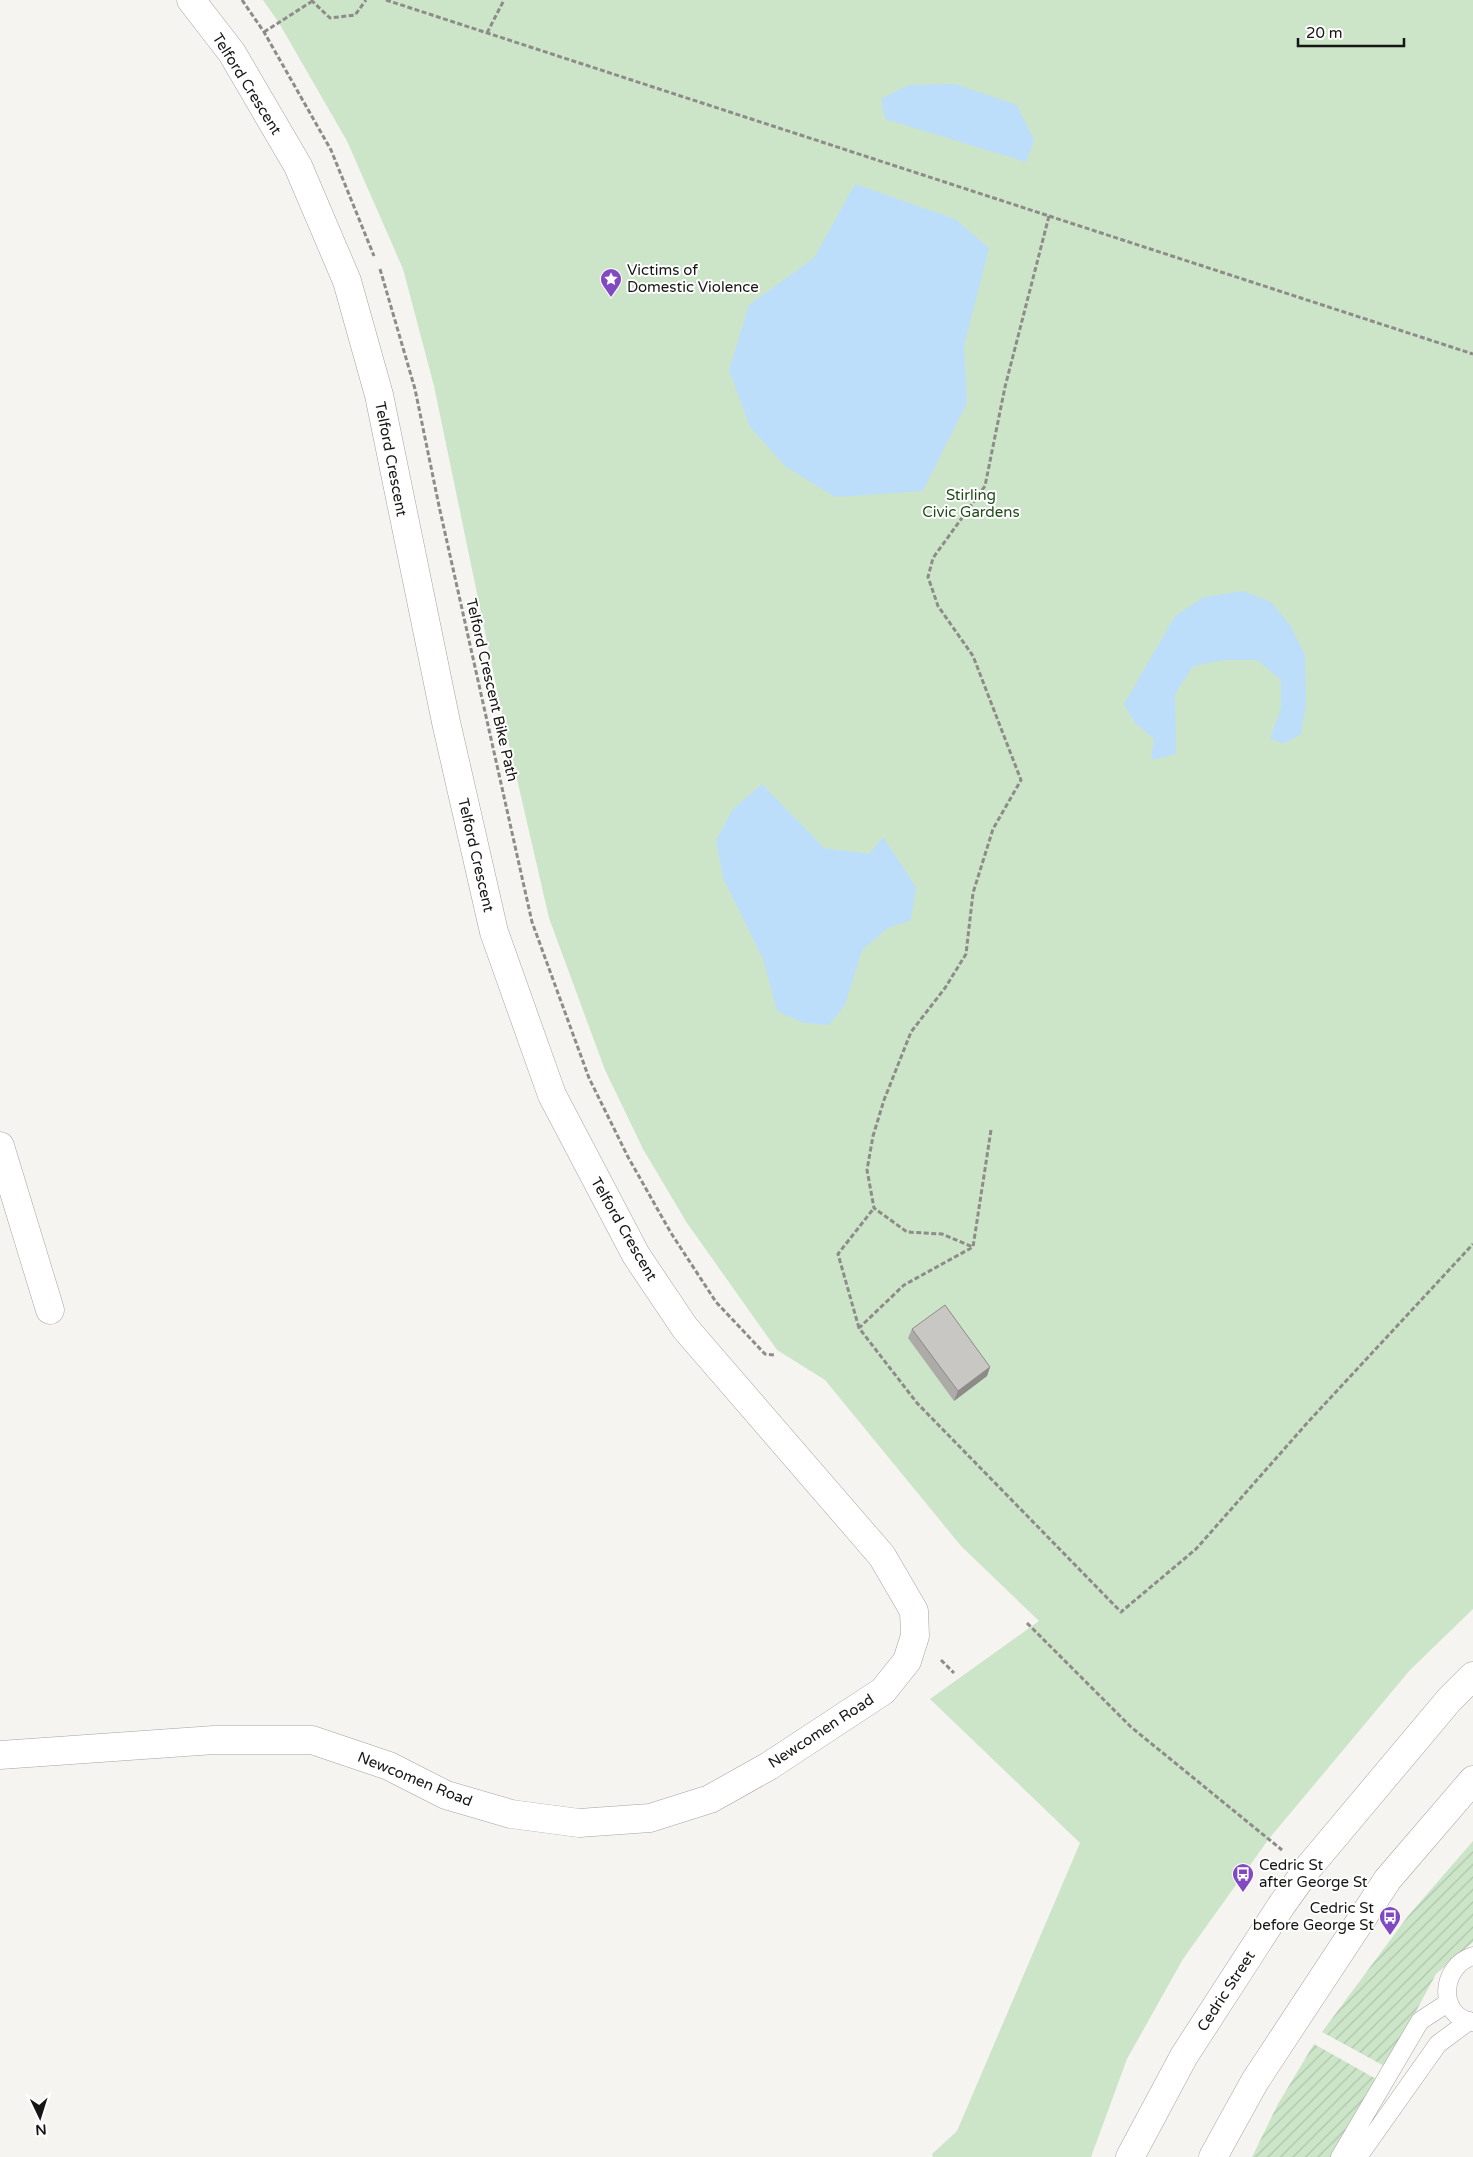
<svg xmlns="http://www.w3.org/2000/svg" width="1473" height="2157" font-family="'Varela Round',sans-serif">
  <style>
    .park { fill: #cce5c8 }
    .garden { fill: url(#garden-furrows) }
    .water { fill: #bcdefa }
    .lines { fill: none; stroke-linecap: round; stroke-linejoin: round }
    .lane-casing { stroke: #a5a4a0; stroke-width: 19 }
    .street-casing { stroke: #a5a4a0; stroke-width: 29 }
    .primary-casing { stroke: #a5a4a0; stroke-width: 29 }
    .path { stroke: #8d8c89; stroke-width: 3; stroke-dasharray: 5 2.5; stroke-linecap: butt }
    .lane { stroke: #fff; stroke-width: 18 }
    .street { stroke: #fff; stroke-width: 28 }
    .primary { stroke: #fff; stroke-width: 28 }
    .wall { fill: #adaba8 }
    .shaded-wall { fill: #8d8b88 }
    .building { fill: #c9c7c3; stroke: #8d8b88 }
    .labels { text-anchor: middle; stroke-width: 4; stroke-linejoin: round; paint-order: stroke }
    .street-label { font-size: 15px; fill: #161614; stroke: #fff }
    .poi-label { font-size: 15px; fill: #161614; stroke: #fff; text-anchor: start }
    .park-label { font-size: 15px; fill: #1f4c18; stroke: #fff }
  </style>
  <defs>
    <pattern id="garden-furrows" width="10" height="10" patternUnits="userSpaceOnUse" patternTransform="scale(1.25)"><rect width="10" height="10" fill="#cce5c8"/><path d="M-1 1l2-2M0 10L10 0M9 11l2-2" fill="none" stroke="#aec4ab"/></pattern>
  </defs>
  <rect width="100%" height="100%" fill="#f6f4f0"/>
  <!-- park -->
  <path class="park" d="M263,0h1210v1609l-63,61 -142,170 -85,119 -56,100 -36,98h-158l-1,-3 25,-23 123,-288 -150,-144 109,-78 -78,-75 -136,-166 -48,-30 -90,-127 -44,-74 -38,-79 -56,-152 -47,-204 -68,-328 -31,-117 -56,-128 -68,-118z"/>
  <!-- garden -->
  <path class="garden" d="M1473,1841v101l-37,32 -50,93 -64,-35 86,-116z
    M1314,2044l64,36 -43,77h-83l26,-53z"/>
  <!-- water -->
  <path class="water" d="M955,84l62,21 17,35 -8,22 -141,-43 -4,-20 27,-14z
    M855,184l100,35 34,29 -25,97 3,58 -44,88 -88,6 -49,-30 -36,-40 -21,-57 20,-65 65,-47z
    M1243,591l28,11 19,23 15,30 1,50 -5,29 -18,10 -13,-6 11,-29v-29l-24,-20h-32l-32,6 -18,28 1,60 -25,6 3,-21 -20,-17 -10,-18 51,-88 29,-19z
    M762,784l62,64 45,6 14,-17 33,50 -5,33 -23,8 -26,22 -17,55 -16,20 -25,-2 -27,-12 -14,-52 -40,-81 -7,-38 17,-31z"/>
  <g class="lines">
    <!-- lane casing -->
    <g class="lane-casing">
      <path id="lane" d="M1473,1956c-33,10 -36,61 0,66
        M1340,2157l80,-136 29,-19
        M1358,2157l80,-113 31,-23"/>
    </g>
    <!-- street casing -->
    <g class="street-casing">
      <path id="street" d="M0,1146l50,164
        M0,1755l214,-15h98l77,26 57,29 65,19 68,9 71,-5 60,-19 59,-33 114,-75 24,-30 8,-25 -1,-25 -32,-55 -197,-228 -49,-73 -84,-160 -58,-163 -48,-210 -67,-327 -32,-114 -49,-115 -66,-113 -41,-53"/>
    </g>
    <!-- primary casing -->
    <g class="primary-casing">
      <path id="primary" d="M1130,2157l54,-101 97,-150 27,-38 141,-168 24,-24
        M1213,2157l42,-76 133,-202 85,-99"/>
    </g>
    <!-- path -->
    <path class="path" d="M242,0l22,32 67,118 43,106
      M311,0l19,18 25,-3 11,-15
      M386,0l663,216 -44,171 -20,99 -52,72 -5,19 10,29 35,50 48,124 -28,49 -20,64 -7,61 -21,34 -34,44 -27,68 -11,36 -6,34 7,38 33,24 35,2 31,13
      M264,32l47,-30
      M487,33l17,-33
      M1049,216l424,138
      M380,269l35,120 24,117 93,416 57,156 39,79 43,76 45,69 49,52 9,1
      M991,1130l-18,117 -69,38 -45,43 58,75 204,209 75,-63 112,-127 165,-178
      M859,1328l-21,-74 36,-46
      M1027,1623l104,104 151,123
      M941,1660l13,13
      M1334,1886l3,2 8,-10"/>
    <!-- lane -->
    <use href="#lane" class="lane"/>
    <!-- street -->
    <use href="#street" class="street"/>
    <!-- primary -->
    <use href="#primary" class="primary"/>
  </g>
  <!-- wall -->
  <path class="wall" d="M912,1329l78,38 -3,9 -33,25 -46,-63z"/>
  <!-- shaded-wall -->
  <path class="shaded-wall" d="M990,1367l-3,9 -33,25 4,-10z"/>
  <!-- building -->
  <path class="building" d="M945,1305l45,62 -32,24 -46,-62z"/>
  <!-- icons -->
  <defs>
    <g id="sight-pin" transform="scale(1.125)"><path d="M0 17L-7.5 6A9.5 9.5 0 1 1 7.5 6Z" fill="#824ac1" stroke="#fff"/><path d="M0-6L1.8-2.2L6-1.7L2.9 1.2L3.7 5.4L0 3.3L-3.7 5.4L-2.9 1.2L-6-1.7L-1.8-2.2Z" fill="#fff"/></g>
    <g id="bus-pin" transform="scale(1.125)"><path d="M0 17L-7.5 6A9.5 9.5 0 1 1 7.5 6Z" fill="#824ac1" stroke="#fff"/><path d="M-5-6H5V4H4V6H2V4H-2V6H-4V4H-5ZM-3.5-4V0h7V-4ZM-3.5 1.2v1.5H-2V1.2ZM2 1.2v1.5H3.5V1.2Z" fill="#fff"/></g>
  </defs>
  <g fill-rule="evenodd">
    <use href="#sight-pin" x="611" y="279"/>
    <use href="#bus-pin" x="1243" y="1874"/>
    <use href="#bus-pin" x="1390" y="1917"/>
  </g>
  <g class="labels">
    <!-- street labels -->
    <g class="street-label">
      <text transform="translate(247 84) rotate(58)" y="5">Telford Crescent</text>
      <text transform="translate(391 459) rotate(79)" y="5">Telford Crescent</text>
      <text transform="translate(492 690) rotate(77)" y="5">Telford Crescent Bike Path</text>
      <text transform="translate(476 855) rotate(77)" y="5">Telford Crescent</text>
      <text transform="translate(624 1229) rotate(60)" y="5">Telford Crescent</text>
      <text transform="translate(821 1731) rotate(-33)" y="5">Newcomen Road</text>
      <text transform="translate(415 1779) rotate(22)" y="5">Newcomen Road</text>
      <text transform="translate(1226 1991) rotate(-57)" y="5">Cedric Street</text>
    </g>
    <!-- poi labels -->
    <g class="poi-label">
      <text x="627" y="275">Victims of<tspan x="627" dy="17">Domestic Violence</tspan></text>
      <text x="1259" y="1870">Cedric St<tspan x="1259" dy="17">after George St</tspan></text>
      <text x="1374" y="1913" text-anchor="end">Cedric St<tspan x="1374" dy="17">before George St</tspan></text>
    </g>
    <!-- park labels -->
    <g class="park-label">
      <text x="971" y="500">Stirling<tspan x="971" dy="17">Civic Gardens</tspan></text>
    </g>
  </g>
  <!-- north arrow -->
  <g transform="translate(40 2117) rotate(176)" stroke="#ffffff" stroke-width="4" paint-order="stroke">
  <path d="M0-4L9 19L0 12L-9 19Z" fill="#161614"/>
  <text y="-8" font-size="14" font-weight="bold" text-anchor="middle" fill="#161614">N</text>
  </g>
  <!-- scale -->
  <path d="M1298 38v8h106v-8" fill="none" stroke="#161614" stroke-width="2.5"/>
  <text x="1306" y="38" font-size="15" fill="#161614" stroke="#ffffff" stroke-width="4" paint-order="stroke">20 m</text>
</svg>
